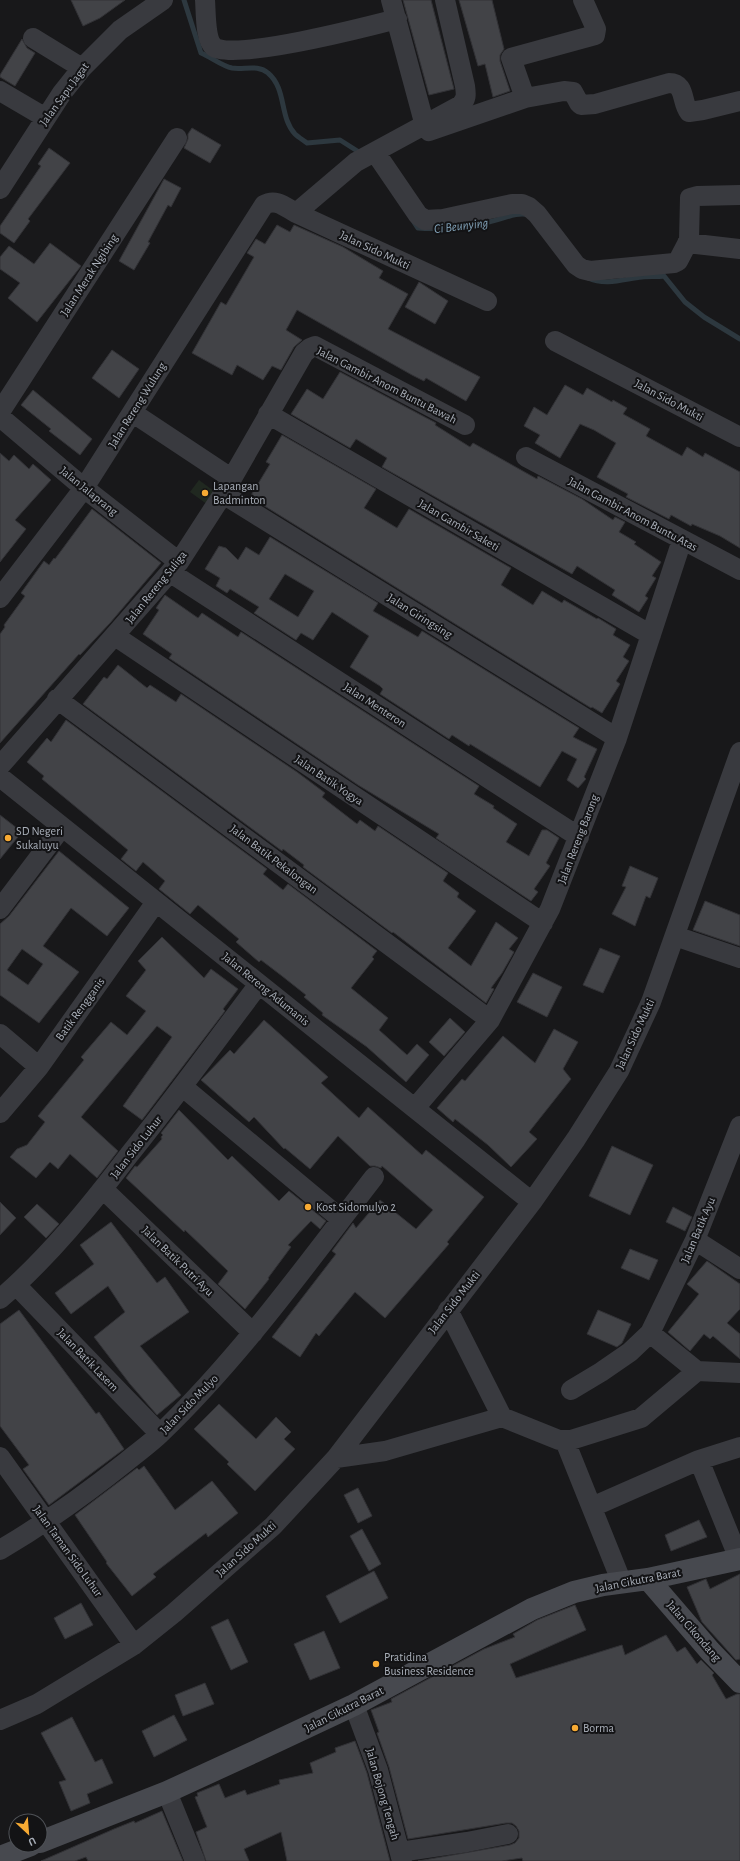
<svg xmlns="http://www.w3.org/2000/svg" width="740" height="1861" font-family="'Alegreya Sans',sans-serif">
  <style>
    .green { fill: #202820 }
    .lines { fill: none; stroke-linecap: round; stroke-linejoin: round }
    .stream { stroke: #2d383f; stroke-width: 5 }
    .building { fill: #424347; stroke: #323236; fill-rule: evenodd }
    .street { stroke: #393a3f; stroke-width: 20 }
    .secondary { stroke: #47494f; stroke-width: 22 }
    .poi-dot { fill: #f7aa33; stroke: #131315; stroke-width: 1.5 }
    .labels { text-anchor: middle; stroke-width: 4; stroke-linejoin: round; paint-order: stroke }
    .street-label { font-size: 12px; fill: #aab0ba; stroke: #131315 }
    .poi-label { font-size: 12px; fill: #aab0ba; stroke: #131315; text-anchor: start }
    .water-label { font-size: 13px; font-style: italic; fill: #80a0b6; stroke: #131315 }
  </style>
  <rect width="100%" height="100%" fill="#18181a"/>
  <!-- green -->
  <path class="green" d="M199,480l20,15 -8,12 -21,-15z"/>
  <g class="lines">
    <!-- stream -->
    <path class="stream" d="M184,0l17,53c10,4 21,13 31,15 12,2 26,-4 36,5 19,16 11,44 27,61 3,3 8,6 12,9l33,-3 22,14
      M414,222l4,6c24,2 47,-1 71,-6 12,-2 28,-11 40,-7
      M588,278c18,8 36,1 54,-1 7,-1 15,0 22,-1l21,26 19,15 36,22"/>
  </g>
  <!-- building -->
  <path class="building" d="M71,0h54l-25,18 -17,8z
    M403,0h28l23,89 -25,6z
    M459,0h33l12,49 -4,6v6l10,30 -17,6 -8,-33 -7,2z
    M22,39l5,9 8,5 -20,33 -15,-9v-2z
    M192,128l29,17 -11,18 -26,-15 4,-9v-5z
    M49,148l21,15 -42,56 2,2 -16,22 -14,-10v-7l41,-60 -3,-2z
    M164,179l17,9 -10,19 -3,-2 -20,37 2,1 -16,27 -15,-9z
    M277,225l13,7 4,-7 49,22 40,24 -4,7 29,16 -20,35 92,48 -14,24 -40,-23 -2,3 -12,-6 -115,-65 -11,20 16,10 -8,7 -13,23 -9,-4 -9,14 -26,-15 -5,10 -40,-22 29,-51 5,3 28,-48 -7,-4 9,-14 9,5z
    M50,243l31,23 -44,56 -29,-24 12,-15 -20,-14v-12l9,-11 25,18z
    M419,282l29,19 -13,23 -30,-17z
    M112,350l27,19 -20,29 -27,-20z
    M340,372l96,51 -1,2 35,22 3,-4 64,36 1,-3 44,23 31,21 2,-3 10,5 -6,10 17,10 -2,2 27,18 -9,14 4,2 -11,18 3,2 -9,14 -27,-17 3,-5 -38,-24 -5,8 -190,-107 5,-9 -31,-19 -6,9 -59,-34 16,-25 16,10z
    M565,385l18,10 4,-7 25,14 1,-2 14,8 -4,6 27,15 -4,7 36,20 5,-9 16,10 2,-4 35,19v76l-20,-12 -28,-12 -1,2 -20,-11 -2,4 -43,-22 2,-3 -31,-17 19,-34 -22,-13 -14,-6 -20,34 -25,-15 5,-8 -16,-9 10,-19 13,8z
    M33,390l59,49 -12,16 -31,-24 2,-2 -30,-24z
    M282,435l94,54 -12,19 33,20 12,-19 102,59 -10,17 32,20 9,-14 20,12 2,-3 33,19 1,-1 18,11 -3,6 17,10 -7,12 6,4 -13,20 4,3 -18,29 -10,-6 -1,1 -341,-211 20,-33 -4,-2z
    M0,453l9,8 5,-6 15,14 4,-5 18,16 -36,40 11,9 -26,33z
    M92,509l69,54 -51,60 -30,32 -1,-1 -79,89v-109l5,-7 -1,-2 21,-29 -4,-3 23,-32 5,4 5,-7 1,1z
    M270,537l108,66 -5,8 45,26 4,-6 157,97 -6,9 24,12 -13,28 2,2 -8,9 -11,-8 10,-21 -15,-8 -22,36 -70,-43 -1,2 -17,-11 -3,4 -69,-45 3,-5 -3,-3 -30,-19 19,-31 -37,-24 -19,28 -12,-7 -5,7 -42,-27 5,-6 -29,-18 -3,4 -11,-7 4,-8 -15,-9 14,-23 7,2 12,12 8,-13 13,8zM285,574l29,17 -16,26 -29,-18z
    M165,595l33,23 4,-5 36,24 3,-5 238,154 -5,8 20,12 -1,2 24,16 -11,18 23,14 13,-26h5l12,8 -13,25 4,3 -16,23 4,3 -7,9 -95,-63 3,-4 -81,-49 -189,-127 3,-4 -29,-20 16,-24 -3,-2z
    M118,665l29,23 3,-3 26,17 5,-8 116,78 28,21 -3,4 35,27 3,-4 15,11 3,-5 70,47 -5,8 16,12 -2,4 19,14 -28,37 23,18 25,-44 22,16 -9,11 5,3 -12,21 -11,15 3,1 -8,14 -93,-71 -1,1 -89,-66 1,-2 -21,-16 -1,2 -199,-147 21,-27 3,2z
    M66,720l201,149 -4,5 20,16 5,-6 89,67 -5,6 2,2 -23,29 37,30 -9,12 28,25 10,-11 12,11 -23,27 -39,-35 -45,-32 1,-2 -19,-16 2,-2 -24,-19 -21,-16 -2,2 -23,-20 3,-3 -41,-34 -8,9 -31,-25 6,-8 -22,-19 -7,9 -15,-12 7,-9 -86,-71 2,-3 -17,-14 20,-24 4,4z
    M0,815l22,17 -22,27z
    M59,851l70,57 -22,28 -36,-28 -28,38 36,26 -40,51 -39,-28v-71l9,-8zM22,949l21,15 -15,21 -21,-15z
    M630,866l28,12 -8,20 -4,-2 -11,30 -23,-12 14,-27 -4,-1z
    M705,901l35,14v31l-47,-16z
    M162,937l42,41 7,-9 27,20 -15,20 2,2 -83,109 -19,-14 49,-69 -15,-11 -76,91 37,34 -21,27 -27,-24 -12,15 -8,-7 -14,16 -26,-21 7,-8 10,-4 18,-23 -7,-6 46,-56 -3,-3 30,-35 16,13 19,-24 -20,-15 20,-26 -8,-9z
    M600,948l20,8 -17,37 -20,-8z
    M533,973l29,14 -15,30 -30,-15z
    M450,1018l15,14 -21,24 -15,-14z
    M264,1020l64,57 -7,6 38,35 9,-11 54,48 4,-5 58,47 -37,45 2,2 -64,74 -30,-26 -36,44 -3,-3 -16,24 -28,-20 64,-83 -4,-3 21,-28 3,5 24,-28 36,29 17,-19 -51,-44 -1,2 -6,-2h-5l-32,-30 -28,33 -25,-21 -1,1 -30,-32 -5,5 -48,-42 29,-30 4,4z
    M554,1029l24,13 -15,27 8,10 -42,53 8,7 -26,28 -23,-22 -33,-26 -2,3 -16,-14 25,-29 3,2 38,-45 32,27z
    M179,1110l49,50 4,-4 47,45 10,-10 37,30 -6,8 -9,-8 -23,24 3,2 -23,31 1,1 -24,30 -27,-25 10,-13 -43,-41 -1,2 -58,-54 9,-12 2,1 25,-28 -1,-2 2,-2 -2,-2z
    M612,1146l41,19 -23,50 -41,-19z
    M0,1202l16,16 -16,17z
    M37,1204l22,20 -13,14 -22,-21z
    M673,1207l19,10 -7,14 -19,-9z
    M111,1222l46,61 8,-6 24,35 -49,34 41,49 -24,20 -27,-31 -36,-47 31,-25 -17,-26 -37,28 -16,-21 39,-29 -14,-19z
    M630,1249l28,11 -9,20 -28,-12z
    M707,1261l33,23v25l-13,14 13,11v25l-27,-23 -3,3 -6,-5 -14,17 -22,-19 31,-38 -12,-10z
    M19,1310l77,104 3,-2 25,37 -75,56 -26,-36 6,-4 -29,-39v-102z
    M598,1310l33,14 -9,19 -5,4 -30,-13z
    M219,1404l37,35 20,-22 15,15 -7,7 11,10 -40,42 -28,-27 2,-2 -35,-33z
    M144,1466l31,44 37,-29 26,32 -30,24 -2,-4 -53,41 3,3 -24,19 -26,-33 1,-1 -32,-47 62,-47 2,2z
    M358,1488l14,28 -14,7 -14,-28z
    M699,1520l8,17 -36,14 -6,-16z
    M362,1529l19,35 -12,7 -19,-35z
    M374,1571l14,27 -48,25 -14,-27z
    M740,1574v85l-4,1 -34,-38 -15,-35 19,-8 4,10z
    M81,1603l12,22 -28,14 -11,-21z
    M575,1605l11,25 -76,34 6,14 106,-33 3,10 41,-20 11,17 8,-5 12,17 4,-4 13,13 -2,2 14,24 11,-5h3v167h-217l-1,-3 -20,3h-84l92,-16 5,-2 4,-5v-7l-3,-5 -4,-3h-6l-98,16 -19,-72 -12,-34 2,-1 -8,-22 21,-8 -1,-3 93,-50 31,-12 -2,-3 24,-14z
    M228,1619l20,43 -17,8 -20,-43z
    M324,1631l16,37 -30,12 -16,-36z
    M205,1683l9,21 -31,12 -8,-21z
    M174,1715l13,25 -33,17 -12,-26z
    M72,1717l23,45 7,-3 11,24 -26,11 3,9 -19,8 -12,-29 7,-2 -25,-47z
    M355,1741l12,32 23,88h-103l-6,-29 -37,17 5,12h-43l-10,-29 11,-5 -12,-30 3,-1 -1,-3 22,-9 6,14 20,-8 2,5 33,-11 -1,-4 34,-7 -3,-10 26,-11 -1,-4z
    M162,1811l21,50h-95l-2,-4 -11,4h-34l73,-32 20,-8 1,2z"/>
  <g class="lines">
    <!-- street -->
    <path class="street" d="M205,0c1,12 0,40 9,47 17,15 156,-21 183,-28
      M391,0l34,126 4,5 96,-33 39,-7 9,1 6,11 2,2 14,-1 74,-21c17,0 12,19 20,29l14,-2 37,-9
      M33,38l49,30
      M0,91l46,27
      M525,98l-14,-40 84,-23 1,-6 -13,-29
      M375,152l43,63 7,5 18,-1 69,-15h10l7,3 8,7 39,51 6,4 8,2 84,-8 4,-2 11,-21 1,-42 7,-2 43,-1
      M0,189l62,-96 20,-25 38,-38 43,-30
      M296,213l60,-51 105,-57c6,-7 5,-11 4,-19l-20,-86
      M687,243l53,6
      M555,341l185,96
      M0,412l177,-274
      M133,413l98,65
      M268,414l383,221
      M0,417l84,71 95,74
      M526,457l214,113
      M223,494l394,244
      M171,573l408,264
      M0,598l84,-110 180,-283c12,-7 21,2 32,8l191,88
      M115,636l428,287
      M57,699l433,321
      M0,766l179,-204 44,-68 81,-141 6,-5 5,-2 150,79
      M0,777l532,425
      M0,909l62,-82
      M675,936l65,22
      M0,1034l39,33
      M183,1087l158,132
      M415,1108l75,-88 60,-111 67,-171 65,-198
      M0,1113l39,-46 117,-165
      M103,1189l150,144
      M695,1240l45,29
      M16,1285l144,149
      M0,1299c49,-42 90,-93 129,-144 45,-56 87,-114 130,-171
      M448,1310l54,107
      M650,1333l47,38 43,2
      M571,1390l30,-18 29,-20 20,-19 45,-93 45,-114
      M565,1441l57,142
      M0,1457l134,188
      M336,1458l49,-7 117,-34 57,23h12l70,-22 56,-47
      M699,1460l40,99
      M592,1507l107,-47 41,-13
      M0,1550c44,-26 86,-56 126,-88 12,-10 25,-19 35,-29 80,-77 145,-168 213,-256
      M354,1705l24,65 24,91
      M0,1720l37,-16 97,-59 40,-32 99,-87 63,-68 196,-256 44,-63 43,-68 32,-69 89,-250
      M167,1792l28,69
      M400,1852l67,-10 41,-8"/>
    <!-- secondary -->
    <path class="secondary" d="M648,1579l62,72 30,31
      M40,1842l127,-50 87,-40 100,-47 178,-96 42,-17 29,-7 45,-6 92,-20
      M0,1857l31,-12"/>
  </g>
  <!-- markers -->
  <g class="poi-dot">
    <circle cx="205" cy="493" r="4"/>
    <circle cx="8" cy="838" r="4"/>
    <circle cx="308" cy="1207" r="4"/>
    <circle cx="376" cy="1664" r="4"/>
    <circle cx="575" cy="1728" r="4"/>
  </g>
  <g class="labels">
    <!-- street labels -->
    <g class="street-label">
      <text transform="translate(64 94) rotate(-54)" y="4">Jalan Sapu Jagat</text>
      <text transform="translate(375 250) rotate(25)" y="4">Jalan Sido Mukti</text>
      <text transform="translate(89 275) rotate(-57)" y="4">Jalan Merak Ngibing</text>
      <text transform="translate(387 385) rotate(27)" y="4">Jalan Gambir Anom Buntu Bawah</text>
      <text transform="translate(669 400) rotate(28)" y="4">Jalan Sido Mukti</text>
      <text transform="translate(137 405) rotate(-58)" y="4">Jalan Rereng Wulung</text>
      <text transform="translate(89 491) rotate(39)" y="4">Jalan Jalaprang</text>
      <text transform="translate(633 514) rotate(28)" y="4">Jalan Gambir Anom Buntu Atas</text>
      <text transform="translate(459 525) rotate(30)" y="4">Jalan Gambir Saketi</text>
      <text transform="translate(156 587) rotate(-51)" y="4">Jalan Rereng Suliga</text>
      <text transform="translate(420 616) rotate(32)" y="4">Jalan Giringsing</text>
      <text transform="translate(375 705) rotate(33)" y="4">Jalan Menteron</text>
      <text transform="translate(329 780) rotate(34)" y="4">Jalan Batik Yogya</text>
      <text transform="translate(578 839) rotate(-69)" y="4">Jalan Rereng Barong</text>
      <text transform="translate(274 859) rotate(37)" y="4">Jalan Batik Pekalongan</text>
      <text transform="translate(266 989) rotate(39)" y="4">Jalan Rereng Adumanis</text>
      <text transform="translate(80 1009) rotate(-54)" y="4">Batik Rengganis</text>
      <text transform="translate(635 1034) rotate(-65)" y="4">Jalan Sido Mukti</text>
      <text transform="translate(136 1147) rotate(-52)" y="4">Jalan Sido Luhur</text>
      <text transform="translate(698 1230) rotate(-67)" y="4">Jalan Batik Ayu</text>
      <text transform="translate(178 1261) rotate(44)" y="4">Jalan Batik Putri Ayu</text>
      <text transform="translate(454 1302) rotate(-52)" y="4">Jalan Sido Mukti</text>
      <text transform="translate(88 1360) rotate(46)" y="4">Jalan Batik Lasem</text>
      <text transform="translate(189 1404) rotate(-46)" y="4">Jalan Sido Mulyo</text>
      <text transform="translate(246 1549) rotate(-42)" y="4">Jalan Sido Mukti</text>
      <text transform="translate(68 1551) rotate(54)" y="4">Jalan Taman Sido Luhur</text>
      <text transform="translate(638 1580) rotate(-11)" y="4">Jalan Cikutra Barat</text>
      <text transform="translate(694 1631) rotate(49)" y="4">Jalan Cikondang</text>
      <text transform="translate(344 1709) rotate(-27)" y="4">Jalan Cikutra Barat</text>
      <text transform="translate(383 1794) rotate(74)" y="4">Jalan Bojong Tengah</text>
    </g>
    <!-- poi labels -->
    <g class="poi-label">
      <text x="213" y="490">Lapangan<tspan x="213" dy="14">Badminton</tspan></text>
      <text x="16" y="835">SD Negeri<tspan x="16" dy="14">Sukaluyu</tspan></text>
      <text x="316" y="1211">Kost Sidomulyo 2</text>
      <text x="384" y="1661">Pratidina<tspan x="384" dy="14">Business Residence</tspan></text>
      <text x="583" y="1732">Borma</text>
    </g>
    <!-- water labels -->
    <g class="water-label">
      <text transform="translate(461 225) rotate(-7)" y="5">Ci Beunying</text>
    </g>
  </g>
  <!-- north arrow -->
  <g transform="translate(28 1833) rotate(154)"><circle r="19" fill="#131315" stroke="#4f5257"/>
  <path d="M0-3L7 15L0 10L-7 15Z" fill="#f7aa33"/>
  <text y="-6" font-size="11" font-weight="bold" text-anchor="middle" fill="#aab0ba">U</text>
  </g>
</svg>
